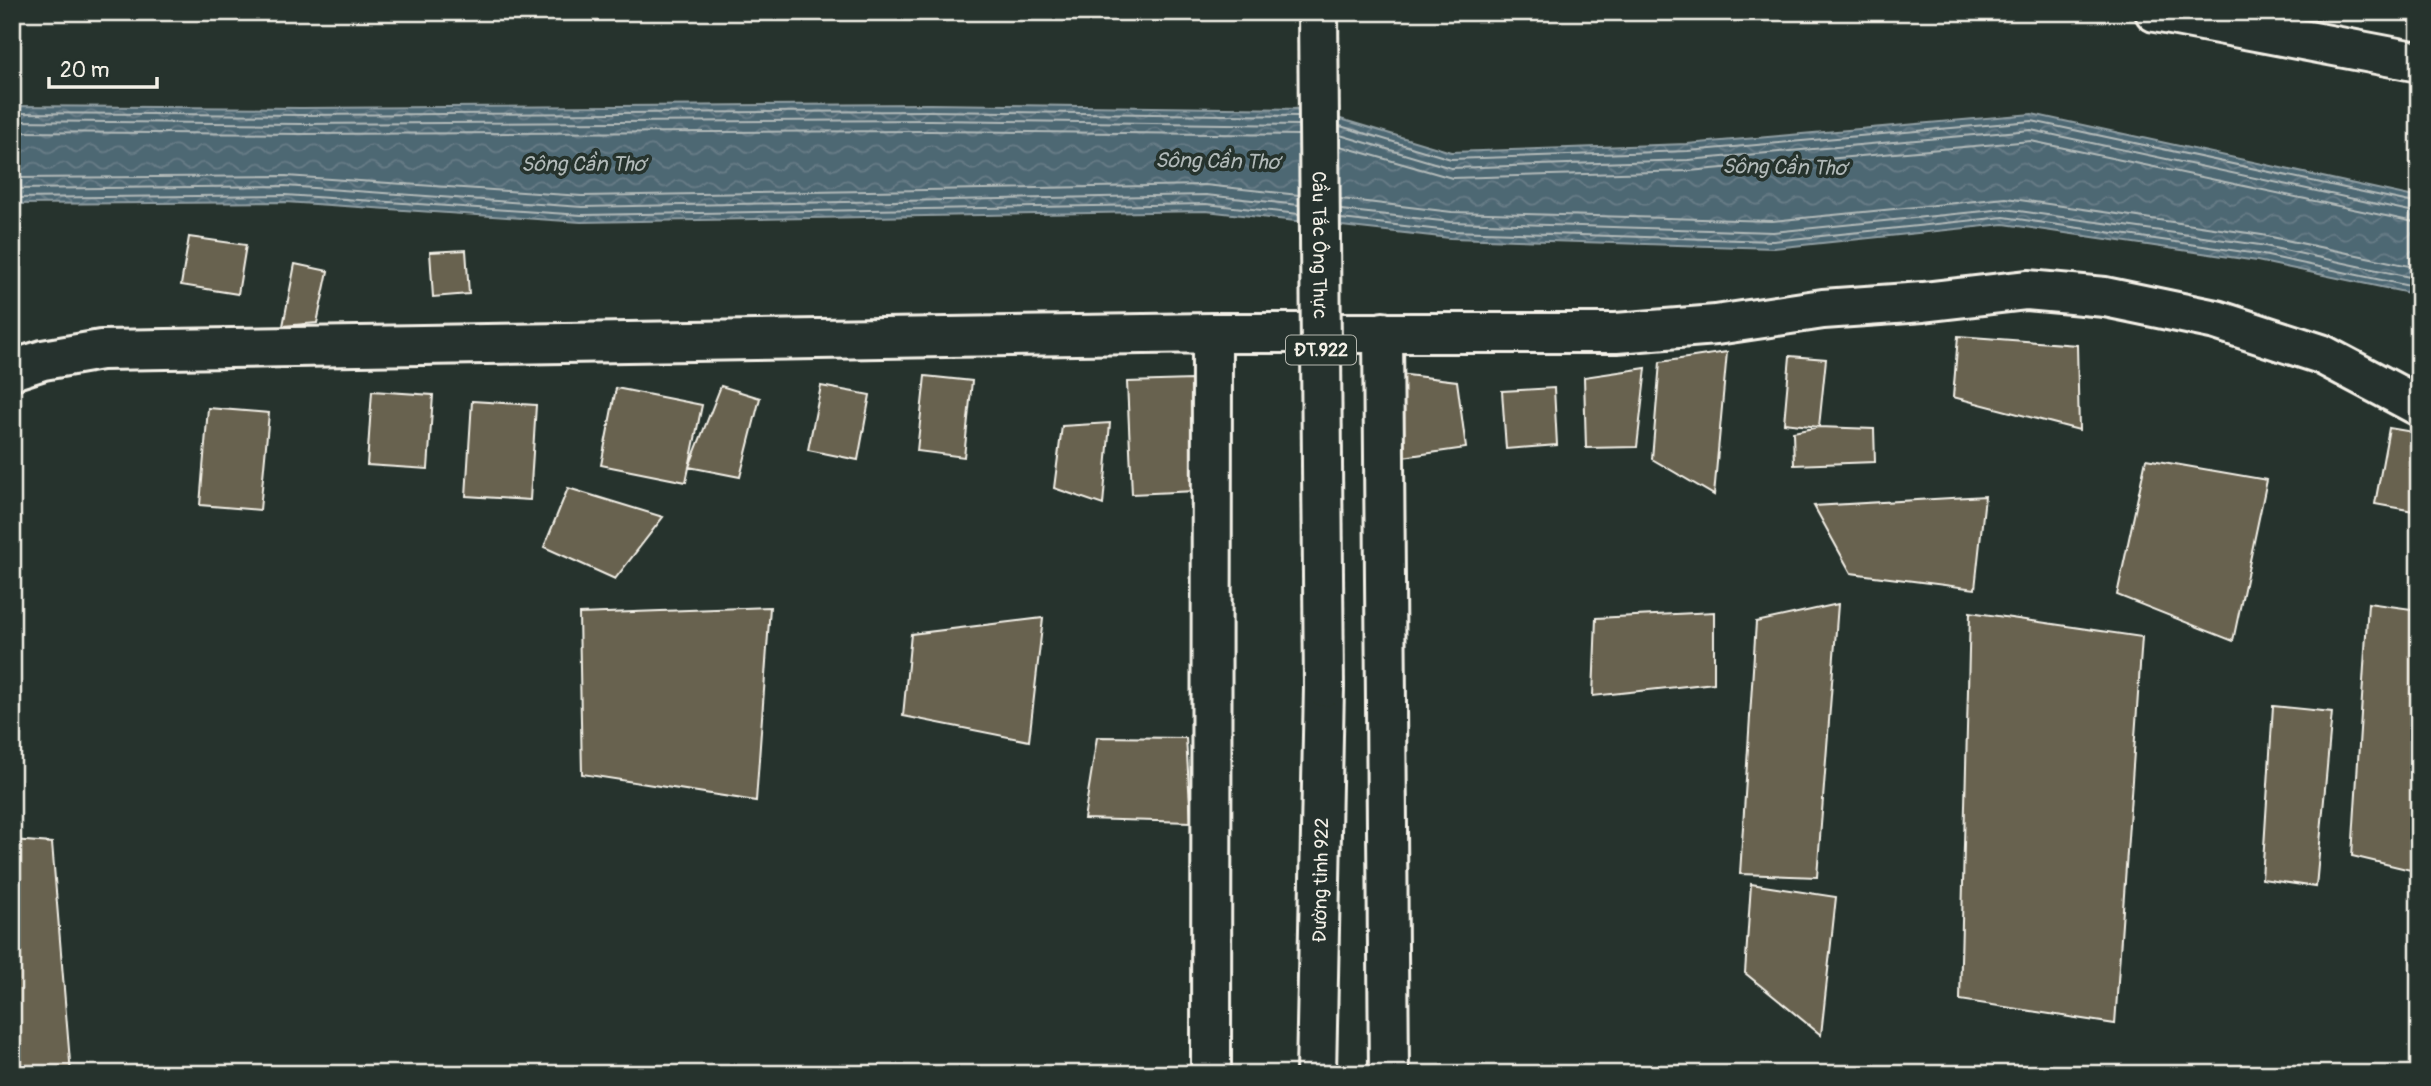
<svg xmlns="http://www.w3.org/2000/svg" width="2431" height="1086" font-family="Pangolin,sans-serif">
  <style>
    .water { fill: url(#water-waves); stroke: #909ea2; stroke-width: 2 }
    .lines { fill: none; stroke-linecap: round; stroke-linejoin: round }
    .shore { stroke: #b2bab9; stroke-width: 2 }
    .building { fill: #686250; stroke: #f4f1e8; stroke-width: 2 }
    .minor-casing { stroke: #f4f1e8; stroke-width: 44 }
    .major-casing { stroke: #f4f1e8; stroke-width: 44 }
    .minor { stroke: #26332d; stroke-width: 38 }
    .major { stroke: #26332d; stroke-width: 38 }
    .major-bridge-casing { stroke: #f4f1e8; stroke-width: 44; stroke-linecap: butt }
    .major-bridge { stroke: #26332d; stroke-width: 38 }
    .labels { text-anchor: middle; stroke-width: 7; stroke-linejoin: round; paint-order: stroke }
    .shield { fill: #26332d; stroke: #b6b8b0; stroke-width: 2 }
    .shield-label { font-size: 18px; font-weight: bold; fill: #f4f1e8 }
    .street-label { font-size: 19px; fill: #f4f1e8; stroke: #26332d }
    .water-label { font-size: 21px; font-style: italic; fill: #b2bab9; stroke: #26332d }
  </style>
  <defs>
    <pattern id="water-waves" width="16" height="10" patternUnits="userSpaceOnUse" patternTransform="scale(1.75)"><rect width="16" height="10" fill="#4e6773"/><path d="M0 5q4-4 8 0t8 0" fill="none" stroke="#687d87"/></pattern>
  </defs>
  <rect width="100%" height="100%" fill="#26332d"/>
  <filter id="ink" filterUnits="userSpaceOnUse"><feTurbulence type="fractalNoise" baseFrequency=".0143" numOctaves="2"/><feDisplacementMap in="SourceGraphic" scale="14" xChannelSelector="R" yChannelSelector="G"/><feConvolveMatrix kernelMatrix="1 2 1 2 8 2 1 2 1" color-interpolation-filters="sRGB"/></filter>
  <g filter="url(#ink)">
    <!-- water -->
    <path class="water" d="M930,104l377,5 144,43 236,-8 345,-30 387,84v97l-162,-34 -253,-37 -230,24 -324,-10 -244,-27 -625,11 -296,-20 -273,2v-98l289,2z"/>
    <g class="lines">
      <!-- shore -->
      <path class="shore" d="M12,113l289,2 629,-4 368,5
        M12,121l289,3 629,-4 368,5
        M1340,126l111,33 237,-8 344,-30 387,83
        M12,132l289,2 629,-3 368,4
        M1340,135l111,33 237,-8 343,-30 388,83
        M1340,146l112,32 237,-7 342,-30 388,82
        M12,178l274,-2 296,20 623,-11 94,10
        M12,189l273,-3 297,21 624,-12 93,10
        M12,198l273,-3 297,20 624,-11 93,10
        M1341,199l111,13 320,9 234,-23 256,37 157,33
        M1341,210l110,12 322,10 232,-23 255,36 159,34
        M1341,219l109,12 323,10 231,-24 254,37 161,34"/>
    </g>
    <!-- building -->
    <path class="building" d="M189,237l57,8 -8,49 -57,-9z
      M466,250l3,44 -36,3 -3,-45z
      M295,264l33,7 -11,52 -34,3z
      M1958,336l119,9 2,85 -126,-33z
      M1727,352l-13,143 -62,-36 8,-97z
      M1790,356l36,3 -7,68 -35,-4z
      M1646,368l-9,79 -51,1 -2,-71z
      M1390,373l67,8 9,67 -64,9z
      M925,376l47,5 -8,76 -47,-6z
      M1192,380l4,111 -64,3 -5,-112z
      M721,386l39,12 -20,79 -51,-10z
      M821,386l49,9 -12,65 -50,-10z
      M616,388l86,17 -16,77 -85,-17z
      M1554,388l3,57 -51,4 -4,-58z
      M372,391l61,4 -5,74 -61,-4z
      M472,401l64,4 -6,95 -64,-4z
      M208,408l61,5 -9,97 -60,-5z
      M1110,423l-7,82 -49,-17 8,-62z
      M1819,427l55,2 1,33 -81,3 -1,-33z
      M2389,428l30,5v79l-44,-8z
      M2146,459l121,21 -34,161 -116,-46z
      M568,488l95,29 -48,62 -71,-32z
      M1985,496l-10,93 -124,-16 -37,-67z
      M2368,603l51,7v262l-67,-16z
      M1838,604l-21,273 -77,-3 16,-252z
      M770,607l-14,194 -174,-27 -3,-160z
      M1714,612v71l-121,13 3,-78z
      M1970,612l172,25 -27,387 -155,-24z
      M1043,618l-14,123 -126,-25 8,-82z
      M2273,706l59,6 -16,175 -54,-8z
      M1097,737l89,1 5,84 -107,-3z
      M12,840l40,3 19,231h-59z
      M1751,884l85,13 -15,138 -76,-62z"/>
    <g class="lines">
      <!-- minor casing -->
      <g class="minor-casing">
        <path id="minor" d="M2155,12l264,50
          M1383,332l6,742
          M12,370l31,-10 58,-10 1111,-17h404l100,-8 107,-16 100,-7 104,-12 78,7 111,23 105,34 98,52
          M1211,1074l1,-741"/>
      </g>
      <!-- major casing -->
      <g class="major-casing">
        <g id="major">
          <path id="s1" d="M1316,1074l8,-387"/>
        </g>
      </g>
      <!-- minor -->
      <use href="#minor" class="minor"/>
      <!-- major -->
      <use href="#major" class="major"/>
      <!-- major-bridge casing -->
      <g class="major-bridge-casing">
        <g id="major-bridge">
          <path id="s2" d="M1318,12l6,675"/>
        </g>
      </g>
      <!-- major-bridge -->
      <use href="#major-bridge" class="major-bridge"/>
    </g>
  </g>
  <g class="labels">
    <!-- shield labels -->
    <rect class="shield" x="1286" y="335.5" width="70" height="29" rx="5"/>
    <g class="shield-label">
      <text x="1321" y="356">ĐT.922</text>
    </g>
    <!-- street labels -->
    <g class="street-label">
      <text dy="7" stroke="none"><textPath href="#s2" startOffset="233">Cầu Tắc Ông Thực</textPath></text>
      <text dy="7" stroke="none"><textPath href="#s1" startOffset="194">Đường tỉnh 922</textPath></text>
    </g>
    <!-- water labels -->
    <g class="water-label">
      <text transform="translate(1217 161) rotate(1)" y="7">Sông Cần Thơ</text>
      <text x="583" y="171">Sông Cần Thơ</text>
      <text transform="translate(1784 167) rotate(1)" y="7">Sông Cần Thơ</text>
    </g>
  </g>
  <!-- margin -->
  <rect width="2431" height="1086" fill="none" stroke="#26332d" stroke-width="42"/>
  <rect x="21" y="21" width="2389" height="1044" fill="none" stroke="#f4f1e8" stroke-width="2.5" filter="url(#ink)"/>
  <!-- scale -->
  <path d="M49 77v10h108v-10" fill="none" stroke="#f4f1e8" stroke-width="3.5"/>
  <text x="60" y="77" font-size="21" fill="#f4f1e8" stroke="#26332d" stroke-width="5" paint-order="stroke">20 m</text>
</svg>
